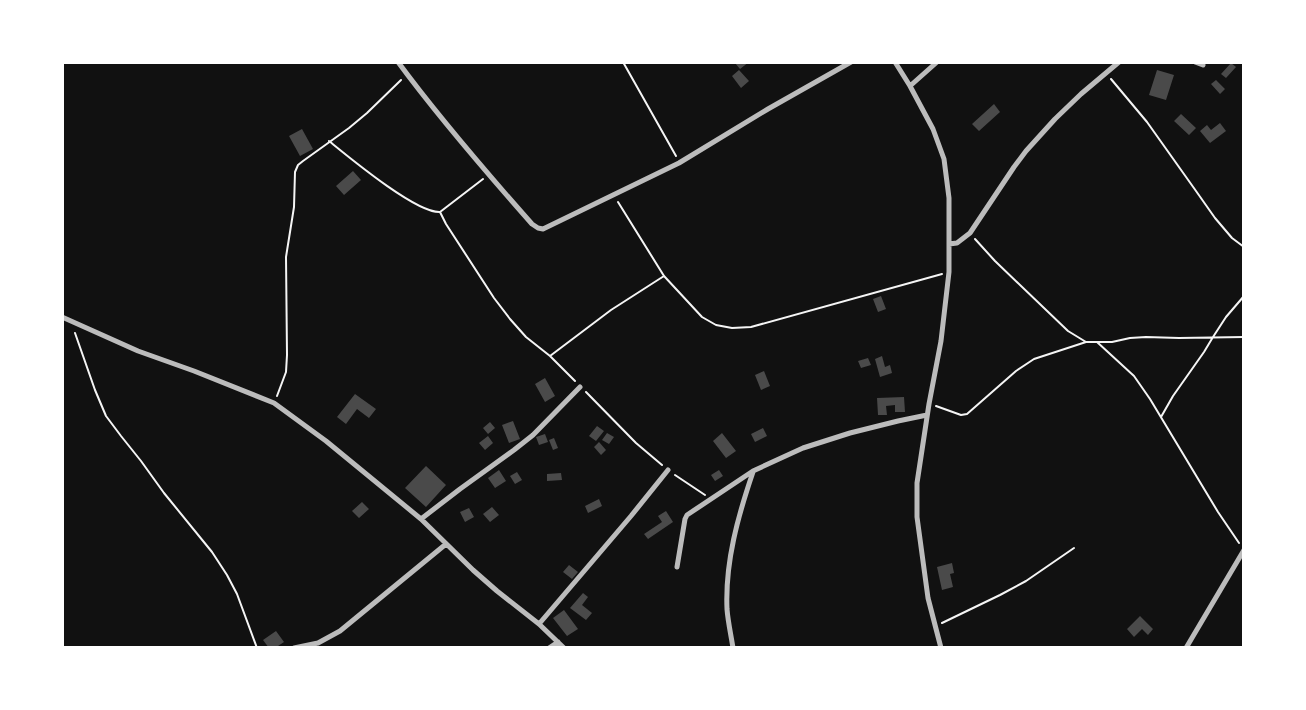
<svg xmlns="http://www.w3.org/2000/svg" width="1306" height="710" font-family="'Golos Text',sans-serif">
  <style>
    .building { fill: #4a4a4a }
    .lines { fill: none; stroke-linecap: round; stroke-linejoin: round }
    .path { stroke: #f5f5f5; stroke-width: 2 }
    .minor { stroke: #bcbcbc; stroke-width: 5 }
  </style>
  <rect width="100%" height="100%" fill="#111"/>
  <!-- building -->
  <path class="building" d="M736,62h13l-9,7 -5,-6z
    M1231,63l5,4 -10,11 -5,-4z
    M739,70l10,11 -8,7 -9,-12z
    M1157,70l17,5 -8,25 -17,-5z
    M1216,80l9,9 -5,5 -9,-10z
    M994,104l6,8 -21,19 -7,-7z
    M1181,114l15,14 -7,7 -15,-14z
    M1220,123l6,8 -16,12 -10,-12 7,-6 4,5z
    M302,129l11,20 -13,7 -11,-20z
    M353,171l8,9 -17,15 -8,-9z
    M881,296l5,13 -8,3 -5,-13z
    M882,356l3,11 5,-2 2,8 -12,4 -5,-18z
    M868,358l3,7 -10,3 -3,-7z
    M764,371l6,15 -9,4 -6,-15z
    M545,378l10,18 -10,6 -10,-18z
    M355,394l21,15 -7,9 -12,-9 -11,15 -9,-7z
    M904,397l1,15h-10v-7l-9,1 1,9h-9l-1,-17z
    M513,421l7,18 -11,4 -7,-18z
    M490,422l5,6 -7,6 -5,-6z
    M597,426l7,5 -8,10 -7,-5z
    M763,428l4,8 -12,6 -4,-8z
    M607,433l7,4 -5,7 -7,-4z
    M722,433l14,18 -10,7 -13,-17z
    M545,434l3,8 -9,3 -3,-8z
    M488,436l5,7 -8,7 -6,-7z
    M554,438l4,10 -5,2 -4,-10z
    M599,442l7,8 -5,5 -7,-8z
    M426,466l20,19 -20,22 -21,-19z
    M499,470l7,11 -11,7 -7,-10z
    M719,470l4,6 -8,5 -4,-6z
    M517,472l5,8 -7,4 -5,-8z
    M561,473l1,7 -15,1v-7z
    M599,499l3,7 -14,7 -3,-7z
    M362,502l7,7 -10,9 -7,-7z
    M492,507l7,8 -9,7 -7,-8z
    M469,508l5,9 -9,5 -5,-10z
    M666,511l7,11 -25,17 -4,-5 18,-12 -4,-6z
    M952,563l2,10 -4,1 3,13 -11,3 -5,-23z
    M569,565l9,7 -6,7 -9,-7z
    M583,593l5,4 -6,8 10,8 -6,7 -16,-12z
    M564,610l14,19 -11,7 -14,-18z
    M1140,616l13,13 -5,6 -6,-6 -8,8 -7,-8z
    M276,631l8,11 -9,6h-6l-6,-8z"/>
  <g class="lines">
    <!-- path -->
    <path class="path" d="M623,62l53,94
      M1111,79l36,43 49,69 19,27 17,20 12,9
      M329,141c21,17 87,72 111,71l43,-33
      M618,202l46,74 38,41 14,8 16,3 19,-1 191,-53
      M440,212l6,12 48,74 16,21 16,18 24,19 25,25
      M975,239l20,22 73,70 18,11h26l18,-4 16,-1 33,1 65,-1
      M75,333l20,57 11,26 15,20 20,25 23,32 48,59 15,23 10,19 20,54
      M1097,342l37,34 16,23 68,113 21,31
      M550,356l61,-46 53,-34
      M586,392l50,51 26,22
      M277,396l9,-24 1,-17 -1,-98 8,-50 1,-35 3,-7 5,-4 46,-33 18,-15 34,-33
      M936,406l25,9 6,-1 49,-43 18,-12 52,-17
      M1161,417l12,-21 31,-44 9,-15 13,-20 18,-21
      M675,475l30,20
      M942,623l58,-28 26,-14 48,-33"/>
    <!-- minor -->
    <path class="minor" d="M398,62c42,57 88,110 134,162l6,4 5,1 136,-66 89,-54 83,-47
      M895,62l15,24 23,43 11,30 5,39v74l-8,69 -12,63 -12,79v34l11,81 13,50
      M1195,62l8,3
      M910,86l27,-24
      M949,244l8,-1 13,-10 44,-66 12,-16 29,-32 26,-25 38,-32
      M62,317l76,34 56,20 80,32 52,38 95,78 52,51 24,21 42,33 25,24
      M421,519l39,-30 54,-39 19,-15 47,-48
      M677,567l8,-48 2,-4 66,-44 50,-23 47,-15 48,-12 29,-6
      M539,624l92,-108 37,-46
      M294,648l24,-5 22,-12 106,-87
      M549,648l9,-6
      M733,648c-2,-13 -5,-26 -6,-39 -2,-47 11,-93 26,-137
      M1186,648l58,-98"/>
  </g>
  <!-- border -->
  <rect width="1306" height="710" fill="none" stroke="#ffffff" stroke-width="128"/>
</svg>
